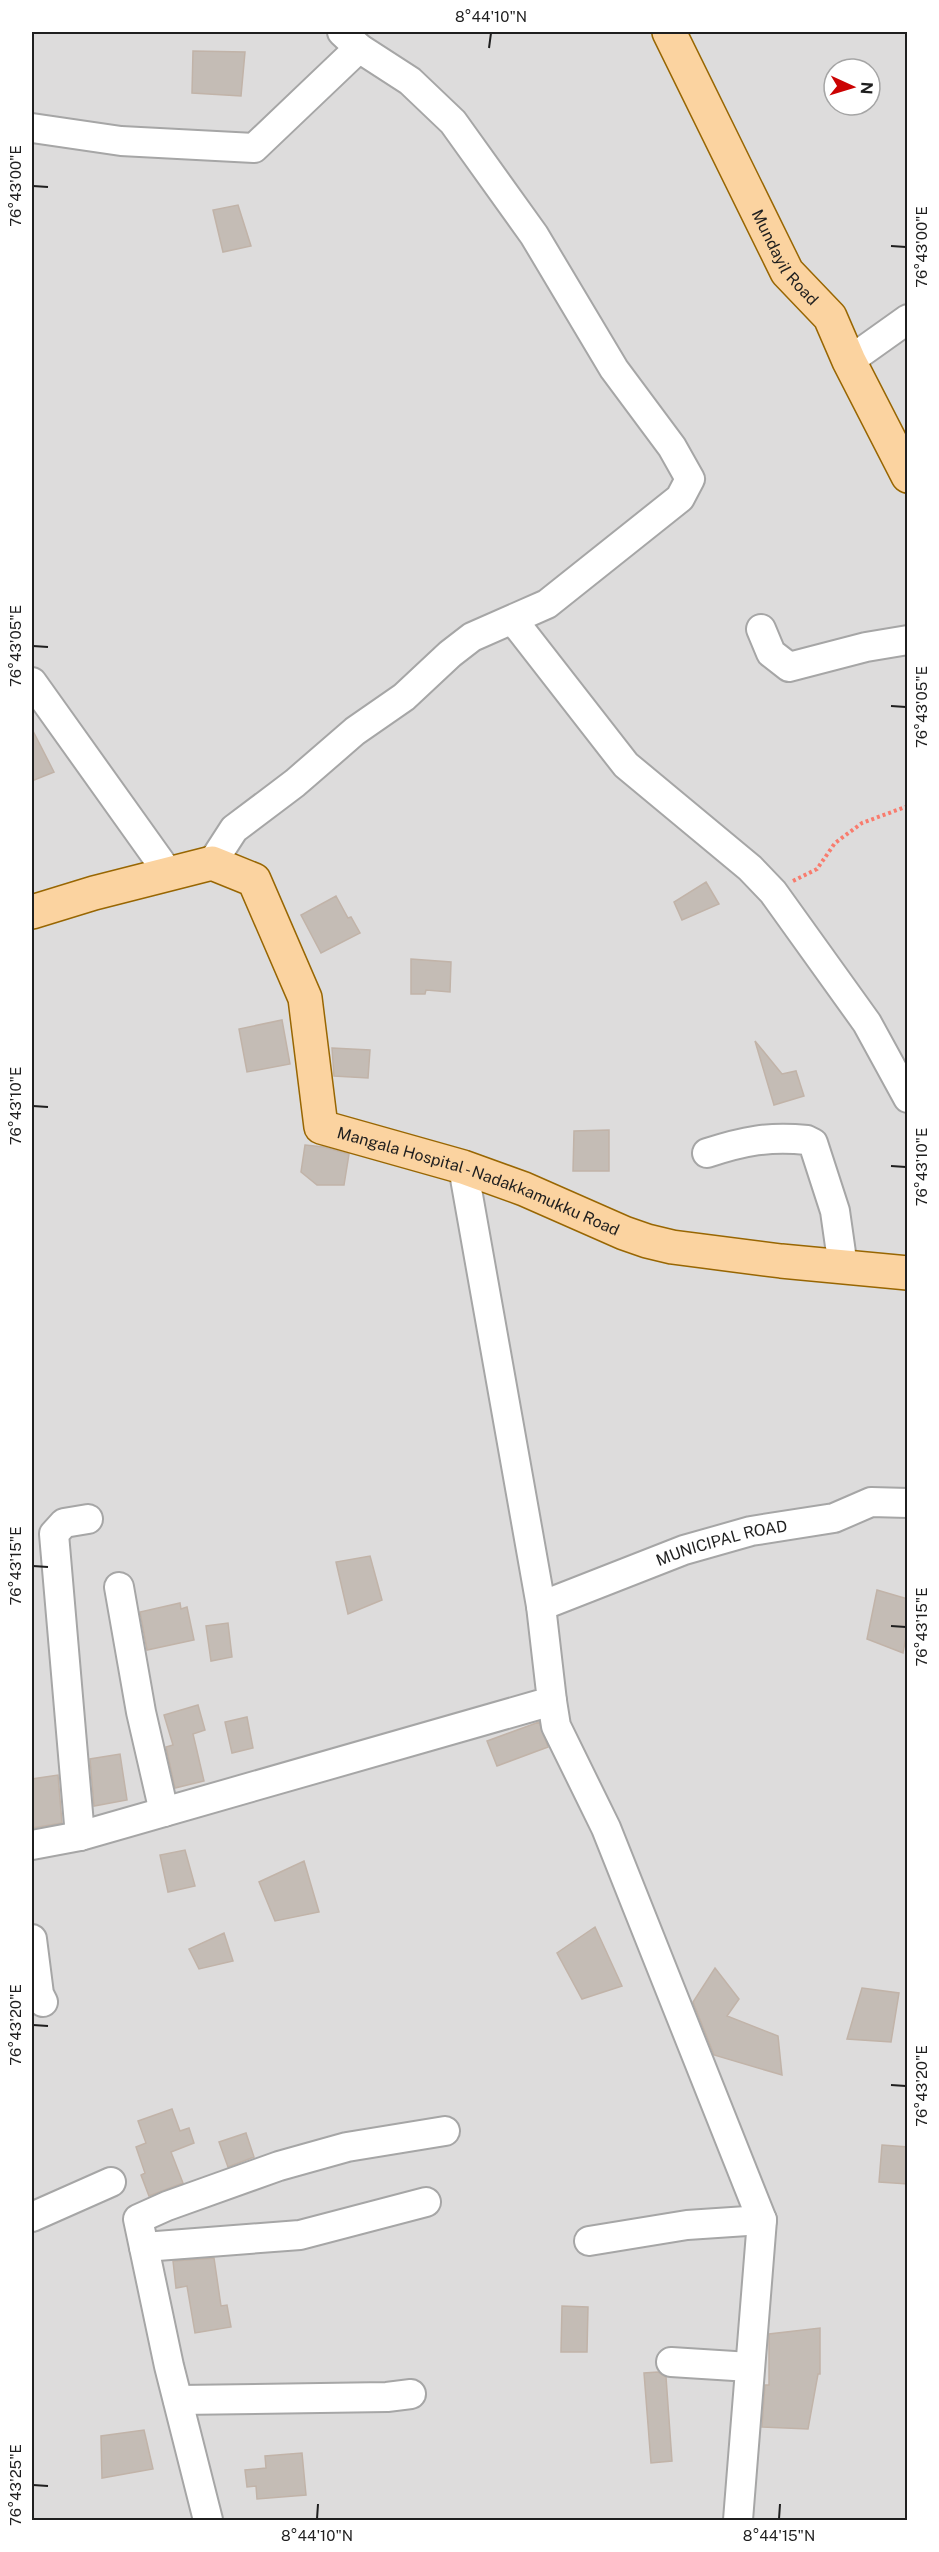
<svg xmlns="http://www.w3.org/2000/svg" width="939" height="2552" font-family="'Public Sans',sans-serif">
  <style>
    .residential { fill: #dddcdc; fill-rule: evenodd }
    .building { fill: #c4bcb5; stroke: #c1b3a8; stroke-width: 1.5 }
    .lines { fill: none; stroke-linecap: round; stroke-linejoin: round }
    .minor-casing { stroke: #a6a6a6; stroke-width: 32 }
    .major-casing { stroke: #986602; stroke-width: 36 }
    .path { stroke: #f87c6e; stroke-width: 4; stroke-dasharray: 3 3; stroke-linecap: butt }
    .minor { stroke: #fff; stroke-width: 28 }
    .major { stroke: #fbd3a0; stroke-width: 33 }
    .ticks { fill: none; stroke: #1f1f1f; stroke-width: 2 }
    .labels { text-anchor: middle; stroke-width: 4.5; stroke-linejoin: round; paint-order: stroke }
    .street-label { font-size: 16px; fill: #1f1f1f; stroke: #fff }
    .neatline { fill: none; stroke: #1f1f1f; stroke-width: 2 }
    .ticks-label { font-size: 15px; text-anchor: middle; fill: #1f1f1f }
  </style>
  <rect width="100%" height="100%" fill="#f0ece5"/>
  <!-- residential -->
  <path class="residential" d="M32,32h875v2488h-875zM834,69h36v36h-36z"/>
  <!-- building -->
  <path class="building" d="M193,51l52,1 -4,44 -49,-3z
    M238,205l13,41 -28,6 -10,-42z
    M32,729l22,43 -22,9z
    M706,882l13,22 -37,16 -8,-18z
    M336,896l12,22 3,-1 9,16 -39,20 -20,-38z
    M411,959l40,3 -1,30 -24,-2 -1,4h-14z
    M282,1020l8,44 -43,8 -8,-43z
    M755,1041l27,33 14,-3 8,25 -30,9z
    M332,1048l38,2 -2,28 -34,-2z
    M609,1130v41h-36l1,-40z
    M305,1145l19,2 25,7 -5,31h-27l-16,-13z
    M370,1556l12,44 -34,14 -12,-52z
    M877,1590l31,9v27l-5,27 -36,-14z
    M180,1603l1,6 6,-2 7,33 -47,10 -7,-38z
    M228,1623l4,34 -21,4 -5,-35z
    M198,1705l7,25 -12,4 11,47 -29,7 -9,-41 7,-2 -9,-30z
    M247,1717l6,31 -21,5 -7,-31z
    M539,1722l9,25 -51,19 -10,-25z
    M120,1754l7,46 -33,6 -4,-47z
    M58,1775l4,48 -30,5v-49z
    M185,1850l10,36 -27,6 -8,-37z
    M304,1861l15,51 -44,9 -16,-39z
    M595,1927l27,59 -40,13 -25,-46z
    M224,1933l9,28 -34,8 -10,-20z
    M715,1968l24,31 -12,17 51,20 4,39 -68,-20 -21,-53z
    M862,1988l37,5 -8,49 -44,-3z
    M172,2109l8,22 9,-3 5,15 -23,9 12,31 -34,13 -8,-21 4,-2 -9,-26 10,-4 -8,-22z
    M246,2133l8,24 -26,10 -9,-25z
    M882,2145l26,2v37l-29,-2z
    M214,2258l7,48 6,-1 4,22 -36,6 -8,-47 -11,2 -3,-27z
    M562,2306l26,1 -1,45h-26z
    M820,2328v46h-2l-10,55 -46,-2 3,-42h4v-51z
    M658,2372l8,5 6,84 -21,2 -7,-90z
    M144,2430l9,39 -51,9 -1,-42z
    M302,2453l4,42 -49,4 -1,-13 -9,1 -2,-17 21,-2 -1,-12z"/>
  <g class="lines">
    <!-- minor casing -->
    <g class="minor-casing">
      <g id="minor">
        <path d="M32,128l89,13 133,7 105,-100"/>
        <path d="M849,361l59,-42"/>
        <path d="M513,620l113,145 124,103 23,24 94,131 41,75"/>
        <path d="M761,629l10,24 18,14 77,-20 42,-7"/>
        <path d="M32,682l137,192"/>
        <path d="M212,863l22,-34 61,-46 60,-52 49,-34 46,-43 22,-17 75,-33 133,-106 10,-19 -18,-32 -58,-78 -80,-134 -81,-113 -43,-41 -51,-33 -17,-16"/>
        <path d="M707,1153c37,-12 62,-17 100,-13l6,3 22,68 8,56"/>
        <path d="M119,1587l22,125 23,100"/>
        <path id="s1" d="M541,1606l143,-56 67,-19 83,-13 37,-16 37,1"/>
        <path d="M552,1701l4,25 50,102 156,392 -24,300"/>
        <path d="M80,1836l-26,-302 10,-11 24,-4"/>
        <path d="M32,1845l48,-9 472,-135 -11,-95 -78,-439"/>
        <path d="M32,1939l7,55 4,8"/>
        <path d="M32,2217l79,-35"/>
        <path d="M589,2241l98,-16 75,-5"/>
        <path d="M144,2247l156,-12 126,-33"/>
        <path d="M671,2362l79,5"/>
        <path d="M178,2400l209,-3 24,-3"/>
        <path d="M208,2520l-39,-154 -31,-147 29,-13 112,-40 68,-19 98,-16"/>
      </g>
    </g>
    <!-- major casing -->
    <g class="major-casing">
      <g id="major">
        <path id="s2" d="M669,32l118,240 43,45 19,44 59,115"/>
        <path id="s3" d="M32,912l62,-19 118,-30 42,17 51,118 16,129 142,40 61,22 100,44 23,8 25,6 109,14 127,12"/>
      </g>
    </g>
    <!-- path -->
    <path class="path" d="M793,881l24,-12 18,-26 27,-20 46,-17"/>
    <!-- minor -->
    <use href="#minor" class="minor"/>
    <!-- major -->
    <use href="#major" class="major"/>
  </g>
  <!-- ticks -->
  <path class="ticks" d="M489,48l2,-15M33,186l15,1M891,246l15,1M33,646l15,1M891,706l15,1M33,1106l15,1M891,1166l15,1M33,1566l15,1M891,1626l15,1M33,2025l15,1M891,2085l15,1M33,2485l15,1M317,2519l1,-15M779,2519l1,-15"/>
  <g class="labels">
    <!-- street labels -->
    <g class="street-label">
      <text dy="6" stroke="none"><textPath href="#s2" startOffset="254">Mundayil Road</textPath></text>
      <text dy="6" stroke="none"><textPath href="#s3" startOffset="657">Mangala Hospital - Nadakkamukku Road</textPath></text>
      <text dy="6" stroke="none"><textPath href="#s1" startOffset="192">MUNICIPAL ROAD</textPath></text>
    </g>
  </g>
  <!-- border -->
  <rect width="939" height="2552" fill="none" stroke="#ffffff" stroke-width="66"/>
  <!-- north arrow -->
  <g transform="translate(852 87) rotate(94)"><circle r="28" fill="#ffffff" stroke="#a5a5a5" stroke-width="1.5"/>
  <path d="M0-4.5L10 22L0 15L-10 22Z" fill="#cb0303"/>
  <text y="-9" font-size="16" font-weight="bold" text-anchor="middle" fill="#1f1f1f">N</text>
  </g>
  <rect x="33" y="33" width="873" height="2486" class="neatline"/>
  <g class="ticks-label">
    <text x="491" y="22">8°44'10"N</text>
    <text transform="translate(16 186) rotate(-90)" y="5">76°43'00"E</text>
    <text transform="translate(922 247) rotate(-90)" y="5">76°43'00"E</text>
    <text transform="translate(16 646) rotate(-90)" y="5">76°43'05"E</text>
    <text transform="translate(922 707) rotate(-90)" y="5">76°43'05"E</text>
    <text transform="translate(16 1106) rotate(-90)" y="5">76°43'10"E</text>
    <text transform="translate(922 1167) rotate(-90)" y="5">76°43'10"E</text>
    <text transform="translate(16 1566) rotate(-90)" y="5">76°43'15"E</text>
    <text transform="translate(922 1627) rotate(-90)" y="5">76°43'15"E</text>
    <text transform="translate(16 2025) rotate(-90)" y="5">76°43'20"E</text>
    <text transform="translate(922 2086) rotate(-90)" y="5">76°43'20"E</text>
    <text transform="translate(16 2485) rotate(-90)" y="5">76°43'25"E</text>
    <text x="317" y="2541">8°44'10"N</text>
    <text x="779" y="2541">8°44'15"N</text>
  </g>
</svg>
